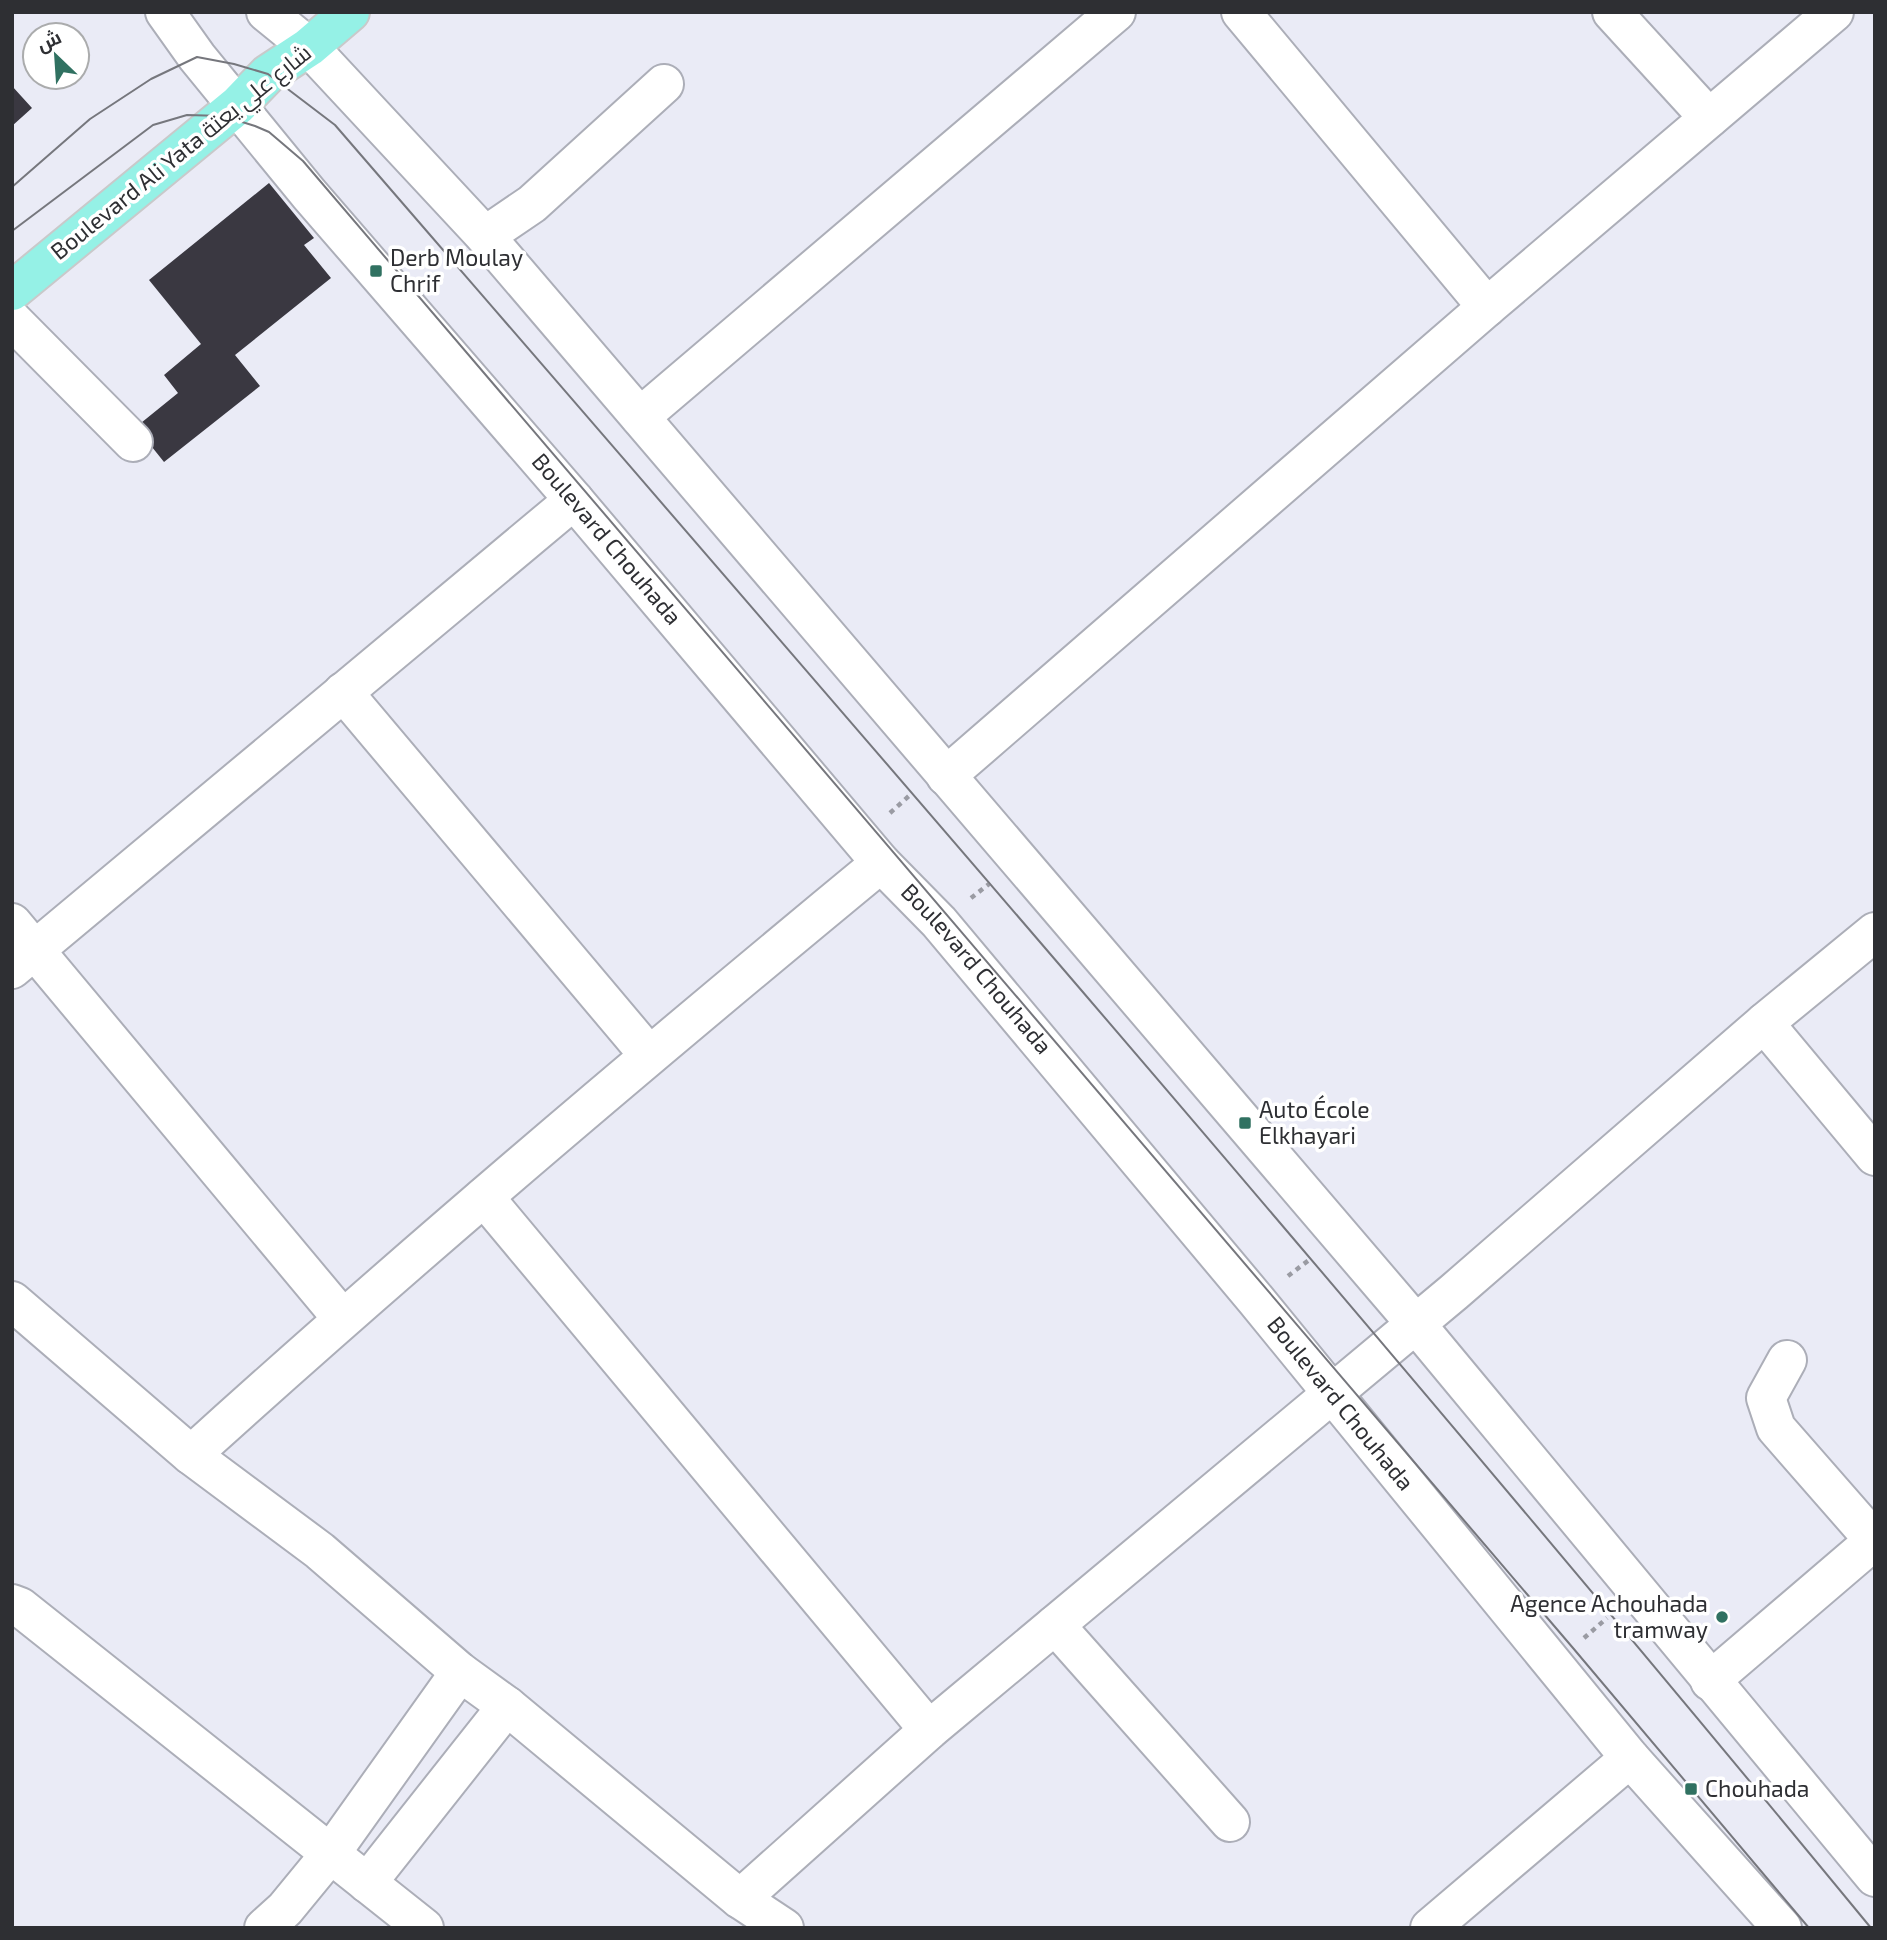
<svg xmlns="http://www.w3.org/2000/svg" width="1887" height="1940" font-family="'Exo 2',Cairo,sans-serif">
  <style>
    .building { fill: #3a3841 }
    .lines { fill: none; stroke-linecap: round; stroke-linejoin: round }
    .minor-casing { stroke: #acaeb8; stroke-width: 42 }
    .major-casing { stroke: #c9c9ca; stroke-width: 42 }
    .path { stroke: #9a9ba3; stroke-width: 4.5; stroke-dasharray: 5 5; stroke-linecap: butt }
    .minor { stroke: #fff; stroke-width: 38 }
    .major { stroke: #95f1e6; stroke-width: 38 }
    .tram { stroke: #76777d; stroke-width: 2 }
    .poi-dot { fill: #307161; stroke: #fff; stroke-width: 2.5 }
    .labels { text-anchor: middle; stroke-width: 7; stroke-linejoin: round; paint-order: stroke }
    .street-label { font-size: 23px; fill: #2e2f33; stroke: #fff }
    .poi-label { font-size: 23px; fill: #2e2f33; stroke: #fff; text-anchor: start }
  </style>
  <rect width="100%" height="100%" fill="#eaebf6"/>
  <!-- building -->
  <path class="building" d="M12,86l20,22 -20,18z
    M269,183l45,55 -10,7 27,33 -96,77 25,31 -96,76 -28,-35 42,-34 -14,-18 37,-31 -52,-64z"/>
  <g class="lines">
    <!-- minor casing -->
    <g class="minor-casing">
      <g id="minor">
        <path id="s1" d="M165,12l32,45 112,137 265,306 307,363 58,59 317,378 374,458 152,170"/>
        <path d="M266,12l43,35 176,189 930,1087 460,554"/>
        <path d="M1241,12l246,295"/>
        <path d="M1612,12l97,106"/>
        <path d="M485,236l47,-32 132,-120"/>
        <path d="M12,320l121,122"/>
        <path d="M640,417l476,-405"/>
        <path d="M343,692l305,362"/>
        <path d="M946,776l541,-469 347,-295"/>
        <path d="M12,923l330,395"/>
        <path d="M12,969l562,-469"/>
        <path d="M1764,1023l111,133"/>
        <path d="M484,1197l445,533"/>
        <path d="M12,1301l179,154 129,96 140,121 47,34 233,193 44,29"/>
        <path d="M1787,1360l-21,38 10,30 98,112"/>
        <path d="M191,1455c225,-204 456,-399 690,-592"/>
        <path d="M12,1604l8,3 404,321"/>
        <path d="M1055,1625l175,197"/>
        <path d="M1710,1681l165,-141"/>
        <path d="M367,1883l140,-177"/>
        <path d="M740,1899l189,-169 525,-438 310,-269 111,-91"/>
        <path d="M264,1928l21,-19 46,-56 129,-181"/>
        <path d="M1430,1928l200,-170"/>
      </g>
    </g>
    <!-- major casing -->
    <g class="major-casing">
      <path id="major" d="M12,291l226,-186 30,-31 41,-27 41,-35"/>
    </g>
    <!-- path -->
    <path class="path" d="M890,813l20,-18
      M971,898l18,-14
      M1288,1276l21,-16
      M1584,1638l23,-20"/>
    <!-- minor -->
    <use href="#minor" class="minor"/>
    <!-- major -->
    <use href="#major" class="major"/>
    <!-- tram -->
    <path class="tram" d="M12,187l78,-68 61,-40 46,-22 37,7 34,10 67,51c516,597 1034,1193 1536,1803
      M12,231l141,-106 34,-10 36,1 32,10 14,6 34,29 1270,1487 236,280"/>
  </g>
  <!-- markers -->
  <g class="poi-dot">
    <rect x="369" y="264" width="14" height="14" rx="3.5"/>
    <rect x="1238" y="1116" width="14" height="14" rx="3.5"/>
    <circle cx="1722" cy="1617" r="7"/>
    <rect x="1684" y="1782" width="14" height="14" rx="3.5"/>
  </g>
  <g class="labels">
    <!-- street labels -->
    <g class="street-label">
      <text transform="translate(181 152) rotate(-39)" y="8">Boulevard Ali Yata شارع علي يعتة</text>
      <text dy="8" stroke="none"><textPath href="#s1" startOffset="688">Boulevard Chouhada</textPath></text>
      <text dy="8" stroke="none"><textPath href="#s1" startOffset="1255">Boulevard Chouhada</textPath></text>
      <text dy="8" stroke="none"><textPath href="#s1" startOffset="1822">Boulevard Chouhada</textPath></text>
    </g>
    <!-- poi labels -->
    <g class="poi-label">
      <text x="390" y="266">Derb Moulay<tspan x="390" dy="26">Chrif</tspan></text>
      <text x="1259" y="1118">Auto École<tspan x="1259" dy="26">Elkhayari</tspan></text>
      <text x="1708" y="1612" text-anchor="end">Agence Achouhada<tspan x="1708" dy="26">tramway</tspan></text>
      <text x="1705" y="1797">Chouhada</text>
    </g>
  </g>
  <!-- border -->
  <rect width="1887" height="1940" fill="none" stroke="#2e2f33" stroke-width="28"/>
  <!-- north arrow -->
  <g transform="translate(56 56) rotate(335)"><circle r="33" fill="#ffffff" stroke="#abacad" stroke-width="2"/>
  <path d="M0-5L12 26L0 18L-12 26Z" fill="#307161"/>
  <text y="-10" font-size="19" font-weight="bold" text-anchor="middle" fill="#2e2f33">ش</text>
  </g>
</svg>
